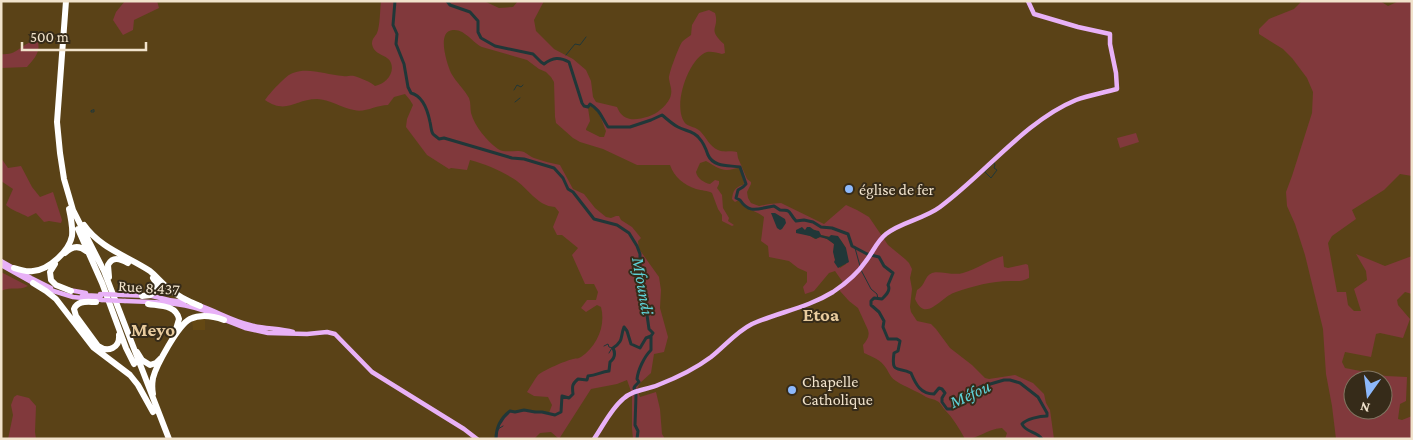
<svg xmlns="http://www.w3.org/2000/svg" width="1413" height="440" font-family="'Crimson Pro',serif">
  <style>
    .built { fill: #644813 }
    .green { fill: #81393c; fill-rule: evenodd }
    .water { fill: #203738 }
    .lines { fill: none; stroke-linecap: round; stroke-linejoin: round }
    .stream { stroke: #203738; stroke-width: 1 }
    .river { stroke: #203738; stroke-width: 3 }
    .secondary { stroke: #e8b1f7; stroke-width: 4.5 }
    .highway { stroke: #fff; stroke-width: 6 }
    .secondary-bridge { stroke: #e8b1f7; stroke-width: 4.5 }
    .poi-dot { fill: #8db9fc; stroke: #362b19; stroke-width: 2 }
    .labels { text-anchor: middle; stroke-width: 4; stroke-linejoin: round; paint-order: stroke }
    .poi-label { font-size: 16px; fill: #f1e3cc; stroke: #362b19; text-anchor: start }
    .street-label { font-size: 16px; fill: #f1e3cc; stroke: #362b19 }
    .water-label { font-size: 18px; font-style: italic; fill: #5ed2d7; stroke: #362b19 }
    .quarter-label { font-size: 19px; font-weight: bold; fill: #e8cb9e; stroke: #362b19 }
  </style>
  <rect width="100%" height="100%" fill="#5a4217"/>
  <!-- built -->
  <path class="built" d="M192,318h13v12h-12z"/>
  <!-- green -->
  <path class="green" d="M125,1h32l2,7 -25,12 -1,10 -10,5 -10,-15 3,-8z
    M381,1h103l15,7 14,-1 5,-6h26l-10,19 2,11 18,18 19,10 13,11 5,11 2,16 3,5 21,5c2,5 5,9 10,11 8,4 27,-2 33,-8 4,-3 8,-8 10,-12 3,-8 0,-12 -1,-19 -1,-4 10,-33 13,-37 2,-2 6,-5 9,-7l1,-10 7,-12 10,-3 6,3c5,16 -9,15 9,31l1,9 -3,1c-4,-1 -11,-3 -15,-2 -19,6 -36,57 -21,72 4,3 10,3 14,7 6,6 10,16 18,19 7,3 13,0 19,2l1,6 9,21 4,3v2l-4,8 1,6 3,5 8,3 10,-2 12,-1 43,21 22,-19 11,5 12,7 19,28 17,14 4,4 3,6 -2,9 2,11 -2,18 1,5 6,9 14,3 5,5 14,19 22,17 13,13 4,1 26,-4 18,8 11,11 2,9 4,7 4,29h-49l2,-6 -5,-5c-16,1 -23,11 -37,11 -6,-11 -12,-21 -20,-29 -3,-3 -4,-7 -8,-9 -3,-2 -7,-2 -11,-4 -9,-6 -21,-10 -30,-16 -5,-3 -7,-8 -10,-13 -5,-8 -13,-11 -22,-15l-1,-8c4,-5 7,-9 5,-15l-10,-22 -9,-7 -9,-10 2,-10 -7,-10 -6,2 -15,18 -9,3 -2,-7 4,-5v-10l-9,-4 -9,-7 -20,-4 -1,-11 -7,-5 3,-24c-11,-9 -16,-4 -25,-17l-4,2 -3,-3c1,-8 3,-12 11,-14l1,-2 -4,-15c-5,0 -9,2 -13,2 -8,0 -15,-6 -21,-9l-6,2 -4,9c1,6 8,11 14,12l5,-4 4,1v3l-2,4 5,7 1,13 6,10 -1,3 6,4 -2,1 -10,-5v-6l-4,-6 -6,-16c-5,-3 -10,-2 -16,-4 -12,-4 -22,-12 -26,-24h-33l-34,-16 -23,-7 -7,-4 -17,-15 -1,-6 -1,-35 -3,-5 -5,-5 -7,-3 -12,-9 -45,-13c-9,-4 -17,-18 -29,-17 -17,1 -6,34 -2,43 5,9 13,16 18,25 2,5 1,10 2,15 4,14 16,28 27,36 8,5 18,0 26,3 4,2 7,5 10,6 8,3 17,5 26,7l13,24 11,5 11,14 11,9 5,1 5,-2h3l2,4 11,7 9,11 -3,3 1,8 20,28 2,13 -1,18 8,29 -4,15 -10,2 -3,19 -11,10 -3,6 3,8 16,-5 4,17 2,25 3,5h-32l-1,-11v-34l-5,-14 -10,4 -26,5 -32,50 -8,-7 -11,1 -6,6h-38c0,-12 4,-21 14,-28l5,1 9,-2 11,2h7l7,1 3,-8 -4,-8 -14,-1 -7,-4c4,-6 7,-12 11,-17 6,-5 27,-14 35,-16 4,-1 5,0 8,-2 16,-11 25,-31 20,-50l-4,-2 -11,7 -5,-4 6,-8h9l2,-8 -4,-8h-9l-13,-29 6,-7 -16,-13h-5l-4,-8 6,-15 -4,-5c-18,-1 -27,-19 -41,-28 -13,-8 -28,-15 -44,-19l-3,10 -16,-2 -2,1 -22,-14 -21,-28 1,-8 6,-14 -3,-5 -5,-6 -11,3 -6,8c-12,0 -23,8 -34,5 -12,-2 -25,-11 -37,-11 -22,0 -30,16 -52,1 4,-6 22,-26 28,-27 16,-6 33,2 50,3 3,1 8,-1 11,0 6,2 17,6 21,10 10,-2 20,-12 16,-23 -3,-9 -17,-7 -19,-19 0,-6 3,-7 5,-11 3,-6 3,-24 4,-32zM590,106c10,4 12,16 16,25l-2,6h-4l-14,-7v-1l4,-8 -2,-13zM806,230c10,-1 8,-1 15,5l19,4 6,9v16l-6,4c-7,-11 -6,-12 -6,-24 -7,-5 -11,-9 -19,-5l-5,-3 -9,-3z
    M1302,1h78l8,5 11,-5h13v175l-12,-2 -16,16 -32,20 4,9 -24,17 -4,7 9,49h9l2,13 6,6h7l-7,-22 13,-9 -1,-9 -10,-17 29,12 27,-10v38l-7,-2 -8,8 1,5 12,14 -7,19 -23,-5 -4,1 -5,23 -26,-5 -3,10 3,6 41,8 21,1 -1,24 -6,3 -2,15 4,1 10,-4v23h-76l-4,-33 -6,-32 -3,-45 -18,-74 -10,-31 -8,-18 -1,-14 6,-16 20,-63 1,-21 -6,-14 -15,-20 -9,-9 -24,-15v-5l10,-10 25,-10zM1353,380h30v30h-30z
    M37,40c5,11 -3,19 -10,27l-26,1v-14c17,2 20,-11 36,-14z
    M1136,133l3,9 -19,6 -3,-10z
    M1,158l7,10 13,-2 11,21 8,10 13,-5 9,28 -1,3 -12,-2 -5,1 -8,-9 -8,4c-7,-4 -17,-7 -22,-12l7,-16 -12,-8z
    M1003,256l1,11 4,1 18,-4 2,1 1,6v7c-7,4 -12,3 -19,3 -19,0 -36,5 -54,11 -15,4 -30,32 -41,7l2,-9c9,-5 7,-14 15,-17 6,-3 21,3 31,0 14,-4 26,-13 40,-17z
    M1,272l27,14c-10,5 -16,0 -27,5z
    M17,395l12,3 7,8 -1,26 1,7h-28l5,-24 -2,-10 3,-8z"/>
  <!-- water -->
  <path class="water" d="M771,213h4l10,6 1,4 -4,6 -2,1 -3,-2z
    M802,227l3,3 2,-3h3l4,3 5,1 2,4 8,2 2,-2 7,1 8,12 3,14 -11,6 -4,-6 1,-2 -2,-8 1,-8 -7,-5 -7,-2 -4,2 -6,-3 -14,-3v-3z"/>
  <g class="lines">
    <!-- stream -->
    <path class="stream" d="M566,55l9,-11 5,1 6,-8
      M514,90l3,-5 4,2 2,-2
      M515,102l5,-4
      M94,110v2h-3v-1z
      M994,163l1,2 -1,3 3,2 -6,8 -6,-6z
      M855,248l5,18
      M861,270l10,19 6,5 1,5
      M604,346l4,-2 1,3 4,1h-1l-3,5
      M498,429l5,-3"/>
    <!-- river -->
    <path class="river" d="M395,1l-2,24 4,9 -1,10 8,20 4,23 3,6c12,3 17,19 19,29 1,4 1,9 3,12 2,2 4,3 6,5l5,-1 68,20 12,1 30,9 9,10 5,11 5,3 21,27 23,6 12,8 8,13 3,8v13l-2,13 2,10 6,18 3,21 4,4 -2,3v14c-7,7 -13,20 -14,29l2,3 -4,4 -1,2 2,7 -1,30 3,6 -1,8
      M447,1l3,4 20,7 8,9v11l3,6 14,8 38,8 8,8 3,2c9,-7 16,-7 25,-2l13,41 2,3 4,1 2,-3c11,7 11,13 18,23h22l21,-7 11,-5c5,4 10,9 16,12 7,4 16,4 21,11 5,5 7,11 9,17 6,13 22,10 32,12l6,17 -3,3 -5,3 -2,8 4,2c10,15 19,8 34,6l6,4c12,0 8,2 16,11l8,-1 9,2 8,5 11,1 16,6 4,12 15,8 12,3 5,9 9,7 -5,12c3,5 -2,10 -6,14l-8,-1 -3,3v4l8,7 5,9 -1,6 5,12h9l3,2 -2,10 -4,2c-3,22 4,13 17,20 5,12 10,21 23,21l5,-6 3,1 3,4 -3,5v4l5,7h5l5,-7 16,-9 7,-6 24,-7h6l10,3 18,14 9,16v3c-7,0 -21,3 -25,8 4,9 15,7 20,15
      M496,439c0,-12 5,-21 14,-28l5,1 9,-2 11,2h7l13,3 6,-3 1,-16 7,2 4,-4c-1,-8 -1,-10 5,-15l9,1 1,-4c9,-1 13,-4 21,-5l1,-9c5,-4 6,-8 3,-14 11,-7 7,-11 11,-21l3,4 4,13 9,4 6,-10 5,-2"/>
    <!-- secondary -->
    <path class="secondary" d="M1,261l30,17 20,10
      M1,265l34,19
      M47,289l26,8 29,3
      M69,290l17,3
      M82,295l19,1
      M123,295l29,1 17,4
      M168,300l17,2
      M125,301c31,1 61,1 90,14
      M198,305c18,6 34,16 52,20 14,4 30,3 43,7
      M222,319l23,9 23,5 39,1 20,-2 8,2 37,38 92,57 13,10
      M594,439c9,-13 17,-30 29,-40 9,-9 23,-9 35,-14 18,-7 37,-16 53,-28 14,-11 25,-25 41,-33 27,-12 55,-16 81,-32 12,-8 25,-19 33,-31 7,-9 11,-20 20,-27 15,-12 38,-15 54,-27 45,-33 85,-86 136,-107 13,-5 27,-7 41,-11l-1,-16 -6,-29v-10l-32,-7 -44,-13 -6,-13"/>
    <!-- highway -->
    <path class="highway" d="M66,1l-9,121 3,31 4,26 9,31 31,61 65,168
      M84,225c16,23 43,31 66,46 6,5 11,11 17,16 10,9 20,14 33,19
      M78,229l24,54 24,65 8,16
      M65,253c7,-7 14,-8 21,-2
      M55,264l-5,8 1,8 5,5 15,6
      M14,268c6,2 13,4 19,3 16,-1 36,-20 39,-35 1,-9 -1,-18 -3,-27
      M109,277l-1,-12c5,-9 12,-6 20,-2
      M33,283l13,8 10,8 37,48 37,28 8,10 15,27
      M142,296l8,-1 6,-4 1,-7 -4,-6
      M96,302c-9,0 -18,-2 -22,7l2,7 22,30c10,7 22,2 21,-11
      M148,304c12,2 28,1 31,15l-3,10
      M137,352l5,8 8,5 6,-2 5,-5
      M153,394c-1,-5 -1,-10 0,-16 3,-12 25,-53 37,-59 11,-5 23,-3 34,1"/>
    <!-- secondary-bridge -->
    <path class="secondary-bridge" d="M100,294l23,1
      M102,300l23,1"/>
  </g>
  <!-- markers -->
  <g class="poi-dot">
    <circle cx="849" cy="189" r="5"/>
    <circle cx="792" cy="390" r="5"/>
  </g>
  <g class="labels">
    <!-- poi labels -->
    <g class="poi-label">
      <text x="859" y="195">église de fer</text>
      <text x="802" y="387">Chapelle<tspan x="802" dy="18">Catholique</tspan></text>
    </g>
    <!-- street labels -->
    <g class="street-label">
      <text transform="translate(149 287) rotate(4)" y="6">Rue 8.437</text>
    </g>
    <!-- water labels -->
    <g class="water-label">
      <text transform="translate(643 286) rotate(80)" y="6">Mfoundi</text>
      <text transform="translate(970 394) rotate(-25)" y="6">Méfou</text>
    </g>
    <!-- quarter labels -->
    <g class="quarter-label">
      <text x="821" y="321">Etoa</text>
      <text x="153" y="336">Meyo</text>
    </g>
  </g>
  <!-- border -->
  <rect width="1413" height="440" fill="none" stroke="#f1e3cc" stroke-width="5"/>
  <!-- north arrow -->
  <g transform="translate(1368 395) rotate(194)"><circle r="24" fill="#362b19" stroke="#817561"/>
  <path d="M0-4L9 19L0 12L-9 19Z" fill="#8db9fc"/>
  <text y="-8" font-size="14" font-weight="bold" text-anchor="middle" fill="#f1e3cc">N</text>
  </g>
  <!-- scale -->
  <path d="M22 42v8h124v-8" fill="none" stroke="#f1e3cc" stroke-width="2.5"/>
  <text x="30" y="42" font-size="15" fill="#f1e3cc" stroke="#362b19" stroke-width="4" paint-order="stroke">500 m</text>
</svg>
